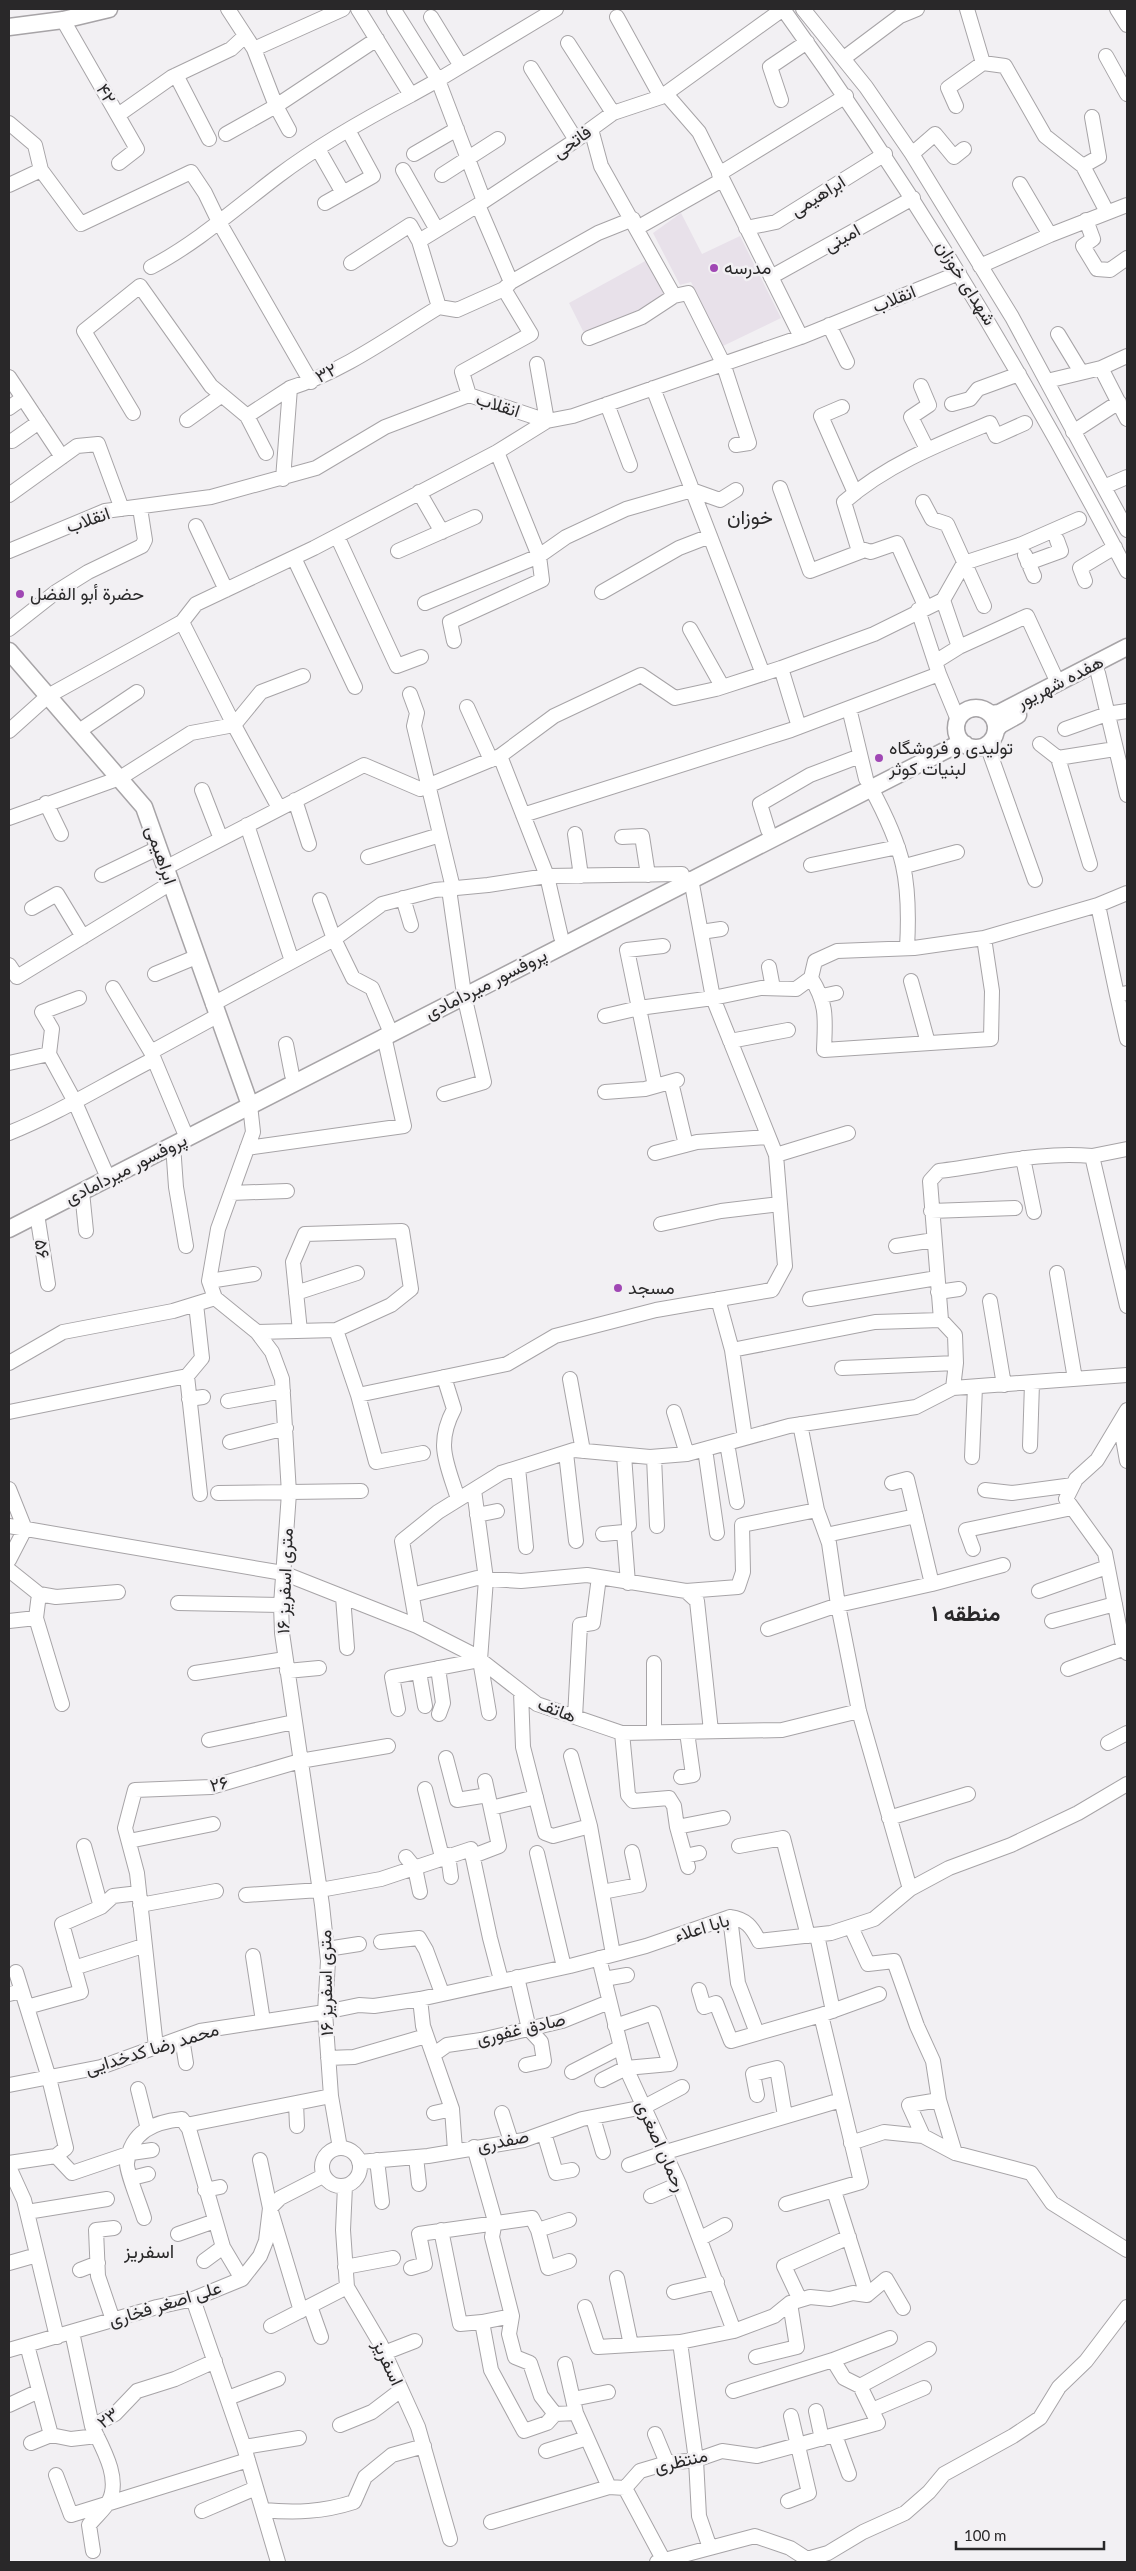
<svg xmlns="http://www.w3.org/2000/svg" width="1136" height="2571" font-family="Lato,Vazirmatn,sans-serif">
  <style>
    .built { fill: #e8e1ea }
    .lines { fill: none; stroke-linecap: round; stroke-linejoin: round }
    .minor-casing { stroke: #a7a4a7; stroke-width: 16 }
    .major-casing { stroke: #a7a4a7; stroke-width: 19 }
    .minor { stroke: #fff; stroke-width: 14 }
    .major { stroke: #fff; stroke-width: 16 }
    .poi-dot { fill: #a047b4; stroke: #f2f0f3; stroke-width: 2 }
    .labels { text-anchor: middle; stroke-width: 5; stroke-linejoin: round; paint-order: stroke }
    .street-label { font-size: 18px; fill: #292829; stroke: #f2f0f3 }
    .poi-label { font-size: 18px; fill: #292829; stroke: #f2f0f3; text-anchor: start }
    .neighbourhood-label { font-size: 19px; fill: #292829; stroke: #f2f0f3 }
    .quarter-label { font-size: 20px; fill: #292829; stroke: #f2f0f3 }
    .district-label { font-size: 22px; font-weight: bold; fill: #292829; stroke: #f2f0f3 }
  </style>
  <rect width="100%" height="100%" fill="#f2f0f3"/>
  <!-- built -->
  <path class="built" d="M681,213l21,41 38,-18 41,82 -58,28 -32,-64 -11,3 -27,-52z
    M649,259l16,35 -19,15 -58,25 -5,-3 -14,-28z"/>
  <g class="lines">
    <!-- minor casing -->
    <g class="minor-casing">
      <path id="minor" d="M228,9l26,40 89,-40
        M358,9l53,86 27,-15 -44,-70
        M783,9c129,179 242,367 344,562
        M803,9l63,78 46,67 100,163 115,213
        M967,9l16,54 22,3 40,70 38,30 24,46
        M1117,9l10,16
        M431,17l30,49
        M617,17l44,80
        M63,20l74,129 -18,14
        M568,43l45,70
        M254,49l22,57 13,24
        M1106,56l21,38
        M844,58l56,-42 17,-7
        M531,68l45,72
        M176,75l33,64
        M666,94l33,38 102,205
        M781,100l-11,-33 37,-25
        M956,106l-8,-18 35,-25
        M118,115l54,-38 59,-28 14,-13
        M9,123l26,22 6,25 40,54 110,-52 14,21 14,29 92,160
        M591,129l10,37 73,130 14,-3 35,70 26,80 -13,2
        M226,134l50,-28 101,-67
        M318,149l25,44
        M414,154l43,-25
        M912,154l23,-20 19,23 10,-8
        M1083,166l16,-9 -7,-40
        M403,170l34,60
        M719,174l127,-78
        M442,175l56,-36
        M1020,184l30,51
        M9,185l32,-15
        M484,201l-46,-121 118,-71
        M325,203l48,-27 -25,-46
        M1086,220l7,19 -10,7 14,23 13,1 17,-12
        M637,228l85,-48
        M746,228l30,-6 109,-68
        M351,263l59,-38 9,16
        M980,266l70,-31 77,-30
        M151,267c46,-24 86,-60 127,-91 41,-31 87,-57 133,-81
        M771,277l142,-79
        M511,282l87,-49 35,-14
        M439,307l-20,-66 59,-36 98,-65 37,-27 48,-16 122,-88
        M439,307l18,3 47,-21
        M829,325l18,37
        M1058,334l23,38
        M589,338l53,-21 32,-21
        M1101,368l26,51
        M9,377l53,80
        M1047,381l54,-13 26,-12
        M921,386l8,19 -18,12 16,32
        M653,388l110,286
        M469,395l-7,-23 69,-38 -27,-45 7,-7 -33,-77
        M607,404l23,61
        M952,404l18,-5 8,-10 41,-15
        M842,407l-21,9 34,77
        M9,408l14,-10
        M133,413l-49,-82 56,-45 71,100 36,30 43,-28
        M247,416l19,37
        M187,420l35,-25
        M1073,432l46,-30
        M12,441l27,-19
        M283,479l7,-91c54,-17 101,-52 149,-81
        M1106,486l21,-9
        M780,488l30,83 55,-21
        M419,492l23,40
        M9,495l68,-49 21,-2 24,65
        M923,502l9,17 15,5 37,82
        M196,526l30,64
        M337,536l60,130 24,-9
        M9,551l96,-40 106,-14 105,-29 69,-41 84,-32 78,26 26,-5 228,-79 158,-64
        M398,551l77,-34
        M1025,555l9,21
        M294,558l61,129
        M1028,563l33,-12 -4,-11
        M1085,581l-5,-13 35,-21
        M602,592l77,-44 31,-12
        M943,600l16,47
        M425,603l114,-47 -42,-104
        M926,608l-29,-65 -26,9 -13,-4 -14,-46c42,-37 95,-58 146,-79l6,13 29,-13
        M182,622l52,103 45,83
        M9,629l47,-37 32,-20 54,-26 3,-6 -5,-32
        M690,629l32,57
        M454,641l-4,-19 92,-42 -3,-24 27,-19 60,-28 66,-19 28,10 16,-10
        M935,662l24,-15 68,-31 31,67
        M781,668l18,59
        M1098,673l29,122
        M939,674l19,46
        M410,694l7,19 -3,13 39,162
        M467,707l24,53
        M849,708l17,71
        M1065,729l42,-15 20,-3
        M9,731l39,-35 134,-74 14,-18 118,-56 183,-96 50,-31 -10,-57
        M79,731l58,-39
        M1040,744l18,14 57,-9
        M987,745l48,135
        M500,756l47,120 14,61
        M1058,758l32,106
        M871,788c33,61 40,91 36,160
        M202,790l19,49
        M295,800l14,44
        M46,803l15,31
        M523,815l268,-85 148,-56 -21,-64
        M9,818l111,-40 71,-45 43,-8 27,-33 42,-16
        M247,825l45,136
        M768,830l-8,-26 50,-29 50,-19
        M575,834l6,42
        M622,837l20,-1 6,39
        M368,857l72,-22
        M811,865l87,-18
        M905,866l52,-14
        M165,868l199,-103 56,24 80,-33 54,-40 87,-41 34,23 41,-9 65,-21 93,-34 69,-34 21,-37 58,-19 57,-25
        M102,875l56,-27
        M449,889l14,98
        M403,898l8,27
        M320,900l14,39 48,-35 53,-14 53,-5 59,-9 135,-2
        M1098,905l19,90
        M32,908l25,-14 26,43
        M701,932l20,-3
        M9,965l8,12 154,-94
        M769,967l4,21
        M155,974l41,-17
        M811,978c17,27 14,42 13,72l167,-11 1,-48 -8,-53
        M911,981l17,62
        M113,988l38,64
        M1127,993l-10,2 10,44
        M822,996l14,-3
        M213,1004l121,-65 19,39 19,10 16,38
        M605,1016l34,-8 74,-10 48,-10 35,1 15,-11 4,-17 22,-10 77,-3 70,-10 114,-33 29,-12
        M730,1041l58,-11
        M286,1044l6,31
        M49,1054l3,-25 -10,-17 37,-14
        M9,1063l40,-9 25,46 31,71
        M671,1082l15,63
        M655,1086l-28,-136 36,-4
        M605,1092l40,-3 32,-9
        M444,1094l40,-12 -20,-87
        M250,1105l3,27 -35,97 -9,52 6,17 42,34 15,20 10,27 7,114 -8,112 1,28 40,272 6,56 -3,51 6,84 9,52
        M184,1131l-33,-79 66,-36
        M9,1133c50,-20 96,-49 145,-74
        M173,1145l3,42 10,59
        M247,1148l157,-22 -20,-90
        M1127,1149l-35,7 35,150
        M655,1153l42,-11 71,-5
        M776,1155l72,-22
        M1023,1158l11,54
        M82,1192l4,39
        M231,1193l56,-2
        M931,1211l84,-3
        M37,1214l11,70
        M661,1224l60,-13 59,-7
        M896,1246l38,-6
        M1057,1273l18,106
        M209,1281l45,-7
        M938,1292l21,-3
        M296,1293l61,-20
        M718,1299l14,51 13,88
        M810,1299l127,-21
        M990,1301l14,84
        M300,1331l-7,-69 12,-28 97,-3 9,58 -20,16 -55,25
        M257,1332l79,-2 22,65 149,-31 48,-28 101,-26 116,-20 13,-24 -9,-111 -63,-157 -22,-119
        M732,1350l143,-28 66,-2
        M9,1363l54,-31 110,-21 42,-13
        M842,1368l114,-5
        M187,1376l15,-18 -6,-54
        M444,1377l10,32c-19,36 -7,54 4,90
        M570,1379l13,72
        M953,1388l3,-25 -1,-28 -14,-15 -11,-139 9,-10c51,-6 101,-20 153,-15
        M358,1395l18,67 47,-9
        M189,1399l14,-2
        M228,1401l55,-10
        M1127,1410l-30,50 -21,19 -10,20 39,54 17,88 5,12
        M9,1412l178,-36 13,118
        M674,1412l13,42
        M1120,1422l7,39
        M800,1424l17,86 12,33 9,62 21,106 51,178
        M230,1442l56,-14
        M727,1443l10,59
        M1030,1446l2,-63
        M705,1449l12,84
        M566,1453l10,88
        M624,1455l5,70
        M654,1457l3,69
        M972,1457l3,-70
        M518,1468l8,79
        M892,1483l15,-4 25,105
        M9,1489l16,40 -16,31
        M474,1490l12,89 -6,81 9,53
        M985,1490l27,3 61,-8
        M218,1493l143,-2
        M477,1515l20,-4
        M9,1526l274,47 134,53 57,29 63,49 85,29 160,-3 77,-19
        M603,1534l21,-2 4,51
        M826,1535l90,-19
        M973,1549l-7,-19 106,-22
        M9,1570l30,24 17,3 62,-5
        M686,1591l52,-4 5,-15 -1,-47 75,-15
        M1039,1591l68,-24
        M39,1594l-3,24 26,86
        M412,1595l65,-17 44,3 66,-6 99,16 11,10 14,130
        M343,1597l4,51
        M178,1603l103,2
        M9,1621l27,-3
        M1052,1621l63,-17
        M417,1626l-15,-85 36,-29 63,-39 73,-23 76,7 37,-3 102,-28 127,-19 37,-19 174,-13
        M768,1629l70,-24 94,-21 71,-19
        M654,1663v69
        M438,1668l5,35 -4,11
        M1068,1669l57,-21
        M287,1671l32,-3
        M419,1672l6,34
        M195,1673l90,-14
        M521,1692l2,55 22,86 8,3 37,-10
        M398,1709l-6,-32 88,-17
        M575,1717l5,-92 13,-2 6,-46
        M622,1733l6,62 5,6 36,-3 5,8 3,21 11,40
        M209,1740l85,-18
        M1108,1743l19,-10
        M571,1756l19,70 23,128
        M446,1758l11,42 31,-5
        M681,1777l12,-2 -6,-43
        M425,1789l17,68
        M491,1808l45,-11
        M889,1818l79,-24
        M677,1827l46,-9
        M129,1841l84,-17
        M84,1846l17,61
        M739,1846l44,-8 25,98
        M537,1853l27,114
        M448,1855l3,22
        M473,1856l26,-10 -14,-65
        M685,1856l14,-3
        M406,1857l9,11 5,24
        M602,1892l37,-7 -7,-33
        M246,1895l74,-5 61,-11 90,-30 19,89 11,42
        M140,1905l76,-14
        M730,1917l8,66 19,50
        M851,1927l17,37 26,-3 23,65 16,35 6,39 16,53
        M817,1935l16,76
        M381,1942l38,-4 7,12 16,43
        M327,1949l32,-5
        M253,1956l10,65
        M599,1958l27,110 53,116 55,147
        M74,1968l69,-22
        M517,1977l12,52 12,13 3,19 -18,4
        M604,1979l23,-4
        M699,1990l5,17 12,-4 15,38 90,-26 58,-21
        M9,1994l13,-3
        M420,1999l3,27 29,83 3,41
        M27,2007l54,-15 -19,-68 39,-17 12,-11 26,-3
        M182,2038l4,25
        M156,2047l-19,-174 -12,-45 10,-38 76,-3 89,-26 88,-15
        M433,2055l14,-10 34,-5 81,-19 47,-19
        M328,2058l26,-1 72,-21
        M572,2072l49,-25
        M602,2080l24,-12 44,-4 -17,-51 -38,13
        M9,2085l92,-18 99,-36 125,-19 34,-7 15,1 46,-7 150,-33 76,-20 84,-29c16,2 22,10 29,24l72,-8 43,-14 36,-30 39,-21 62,-23 67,-32 49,-29
        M138,2089l10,40
        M757,2095l-4,-21 24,-6 8,48
        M296,2103l1,23
        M434,2113l18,-4
        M502,2113l9,28
        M593,2118l10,34
        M186,2125l145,-29
        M544,2133l12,40 16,-3
        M923,2136l-14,-31 30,-5
        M851,2143l33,-11 39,4 32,17 76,20 21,30 75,47
        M474,2147l21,74 -3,16 20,79 -3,18 6,23 15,6 11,33 14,18 21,-1 33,74
        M322 2167a19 19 0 1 1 38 0a19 19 0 1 1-38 0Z
        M56,2156l16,17 59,-20 21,-3
        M416,2157l3,27
        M260,2160l10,48 31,103
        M377,2160l5,42
        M359,2162l69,-6 96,-16 58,-21 62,-12 38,-20
        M9,2163l47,-7 10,-8 -17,-70 -33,-106
        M629,2165l37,-13 175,-52
        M9,2167l15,33 33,137
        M132,2178l16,-4
        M345,2186l-2,44 4,57 33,56 38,84 32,112
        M205,2190l15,-3
        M651,2196l28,-12
        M786,2204l75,-22 -40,-167
        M27,2212l80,-13
        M144,2218c-3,-11 -18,-47 -17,-55 4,-32 27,-41 55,-44l7,10 34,118 19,32
        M441,2230l19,94 22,-2 9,48 33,61 23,-8 8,-9
        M538,2230l10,38 21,-7
        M178,2234l37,-13
        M701,2238l24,-13
        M204,2261l19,-14
        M9,2263l28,-8
        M345,2267l48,-9
        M411,2268l14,-4 -6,-30 113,-16 6,12 31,-10
        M80,2270l18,-7
        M617,2278l14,67
        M674,2292l43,-10
        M867,2295l19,-16 17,29
        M193,2299l51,148 34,115
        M800,2300l-16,-34 65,-29
        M310,2306l11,31
        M585,2307l13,40 82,-5
        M113,2320l-15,-44 -2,-46 18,-2
        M482,2322l30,-6
        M271,2326l76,-39
        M72,2332l20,94
        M27,2345l24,90 20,4 26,-3
        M9,2350l148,-43 36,-8 49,-20 18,-23 6,-15 4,-33 10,-10 43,-22
        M384,2353l31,-12
        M756,2357l41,-10 -7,-44
        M833,2360l57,-22
        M565,2364l11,49
        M860,2386l69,-37
        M228,2398l50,-19
        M573,2399l35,-7
        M9,2405l30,-14
        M872,2410l52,-22
        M816,2411l6,28
        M340,2425l32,-13 29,-22
        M655,2434l12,29
        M835,2435l14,39
        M31,2443l20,-8
        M244,2447l55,-9
        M546,2451l41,-13
        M56,2475l15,40 177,-55
        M625,2488l39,73
        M788,2501l21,-8 -18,-77
        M263,2510c32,3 60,2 91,-8l11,-25 27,-22 32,-9
        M202,2511l54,-23
        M491,2522l118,-35 16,1 15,-17 27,-8 29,-3 26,-9 35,5 121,-33 -18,-37 -16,-8 -11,-18 -100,31
        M710,2548l-11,-32 -3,-56 -16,-118 54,-11 40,-15 16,-13 20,-6 20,2 23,-6 14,2 -33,-104
        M93,2551l-4,-26c6,-8 16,-16 20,-24 12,-23 -7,-54 -17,-75l23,-12 22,-23 38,-12 40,-18
        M657,2562l98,-26 35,12 17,11 21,-6 35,-21 42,-19 24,-21 15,-18 69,-38 27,-18 19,-31 27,-26 41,-54"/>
    </g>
    <!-- major casing -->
    <g class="major-casing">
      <path id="major" d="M9,27l54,-7 46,-11
        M9,651l135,156 106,298
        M956 728a20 20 0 1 1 40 0a20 20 0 1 1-40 0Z
        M991,714l8,-1 128,-66
        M996,730l4,-5 18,-10
        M9,1229l947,-484 9,-1"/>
    </g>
    <!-- minor -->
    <use href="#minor" class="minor"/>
    <!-- major -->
    <use href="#major" class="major"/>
  </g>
  <!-- markers -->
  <g class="poi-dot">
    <circle cx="714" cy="268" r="5"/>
    <circle cx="20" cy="594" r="5"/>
    <circle cx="879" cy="758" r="5"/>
    <circle cx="618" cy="1288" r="5"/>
  </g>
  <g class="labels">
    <!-- street labels -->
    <g class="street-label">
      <text transform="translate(106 94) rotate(60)" y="6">۴۲</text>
      <text transform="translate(572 142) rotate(-35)" y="6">فاتحی</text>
      <text transform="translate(818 196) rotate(-32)" y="6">ابراهیمی</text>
      <text transform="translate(842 238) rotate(-29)" y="6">امینی</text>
      <text transform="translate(966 283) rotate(58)" y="6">شهدای خوزان</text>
      <text transform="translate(894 299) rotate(-22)" y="6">انقلاب</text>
      <text transform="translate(326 373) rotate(-28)" y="6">۳۲</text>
      <text transform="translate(498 405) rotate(18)" y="6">انقلاب</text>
      <text transform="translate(88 520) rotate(-19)" y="6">انقلاب</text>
      <text transform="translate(1060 682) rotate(-27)" y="6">هفده شهریور</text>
      <text transform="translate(161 855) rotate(71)" y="6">ابراهیمی</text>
      <text transform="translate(486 984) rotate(-27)" y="6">پروفسور میردامادی</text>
      <text transform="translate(126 1169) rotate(-27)" y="6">پروفسور میردامادی</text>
      <text transform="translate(42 1249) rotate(81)" y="6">۵۶</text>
      <text transform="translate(285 1581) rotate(-88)" y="6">۱۶ متری اسفریز</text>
      <text transform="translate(557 1710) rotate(21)" y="6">هاتف</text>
      <text transform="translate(219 1784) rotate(-13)" y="6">۲۶</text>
      <text transform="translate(702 1928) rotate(-17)" y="6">بابا اعلاء</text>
      <text transform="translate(326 1983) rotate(-91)" y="6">۱۶ متری اسفریز</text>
      <text transform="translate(521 2029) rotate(-13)" y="6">صادق غفوری</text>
      <text transform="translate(152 2049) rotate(-17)" y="6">محمد رضا کدخدایی</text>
      <text transform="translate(503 2141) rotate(-11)" y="6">صفدری</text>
      <text transform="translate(661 2146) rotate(66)" y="6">رحمان اصغری</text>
      <text transform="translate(165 2304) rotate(-17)" y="6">علی اصغر فخاری</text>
      <text transform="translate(388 2363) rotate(65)" y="6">اسفریز</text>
      <text transform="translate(108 2418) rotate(-38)" y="6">۲۳</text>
      <text transform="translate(681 2461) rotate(-13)" y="6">منتظری</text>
    </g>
    <!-- poi labels -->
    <g class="poi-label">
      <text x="724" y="274">مدرسه</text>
      <text x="30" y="600">حضرة أبو الفضل</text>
      <text x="889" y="754">تولیدی و فروشگاه<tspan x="889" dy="21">لبنیات کوثر</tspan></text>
      <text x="628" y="1294">مسجد</text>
    </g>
    <!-- neighbourhood labels -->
    <g class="neighbourhood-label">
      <text x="149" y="2258">اسفریز</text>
    </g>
    <!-- quarter labels -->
    <g class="quarter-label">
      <text x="750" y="524">خوزان</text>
    </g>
    <!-- district labels -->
    <g class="district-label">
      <text x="966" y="1621">منطقه ۱</text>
    </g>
  </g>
  <!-- border -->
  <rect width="1136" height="2571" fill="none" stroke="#292829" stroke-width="20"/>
  <!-- scale -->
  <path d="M956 2541v8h148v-8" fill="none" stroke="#292829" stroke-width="2.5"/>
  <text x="964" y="2541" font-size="15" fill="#292829" stroke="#f2f0f3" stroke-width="4" paint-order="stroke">100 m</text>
</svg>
